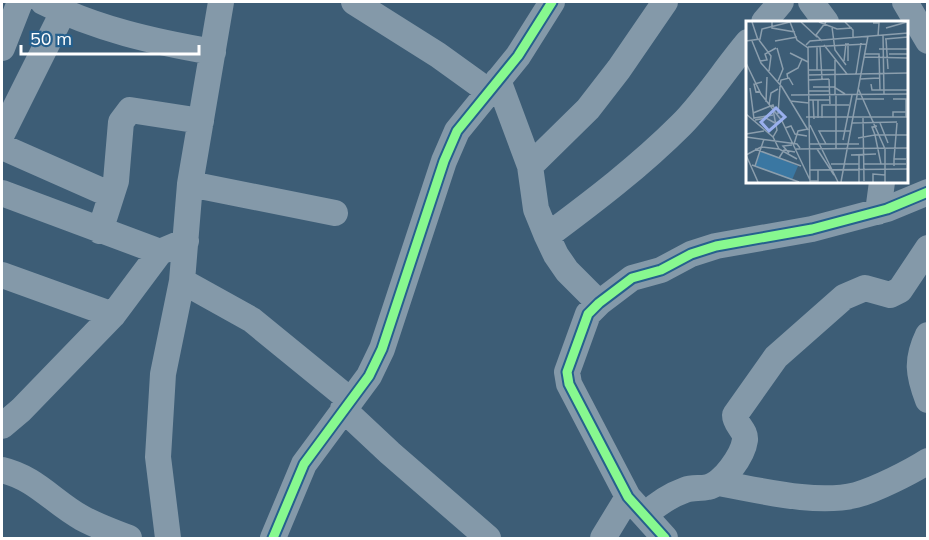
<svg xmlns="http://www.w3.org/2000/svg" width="929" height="540" font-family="Mulish,sans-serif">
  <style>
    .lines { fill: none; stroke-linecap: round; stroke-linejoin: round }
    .minor { stroke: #8499a9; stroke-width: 26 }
    .cycleway-casing { stroke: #26608d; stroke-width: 13 }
    .cycleway { stroke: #87f88f; stroke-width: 9 }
    .inset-road { fill: none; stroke: #8b9ead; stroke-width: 1.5 }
    .view { fill: #99afed; fill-opacity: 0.15; stroke: #99afed; stroke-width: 3 }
    .inset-edge { fill: none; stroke: #fff; stroke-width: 3 }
  </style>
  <rect width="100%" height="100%" fill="#3d5d76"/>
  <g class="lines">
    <!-- minor -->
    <path class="minor" d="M43,2c53,27 112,40 170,50
      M354,2l84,53 50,36
      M811,2l15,20
      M905,2l23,39
      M764,22l17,-20
      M2,48l18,-46
      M498,80l32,86 6,43 11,27 9,19 11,16 32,32
      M2,134l61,-122
      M2,147l109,48
      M530,166l58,-57 31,-40 46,-67
      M190,184l145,29
      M2,193l158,59
      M878,212l4,-30
      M100,231l16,-50 5,-59 9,-12 71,11
      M547,236c47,-35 93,-70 134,-111 25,-25 44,-56 67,-83
      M2,275l111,40
      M182,281l70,39 98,80
      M928,335c-12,25 -10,39 0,65
      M343,409l47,44 98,85
      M2,426l19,-16 92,-95 47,-63 26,-11
      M2,470c34,8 51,32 80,48 15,8 31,14 47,20
      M718,483c41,7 98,22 138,12 19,-5 55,-23 72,-34
      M645,515c11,-10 26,-20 40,-25 8,-3 15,-1 23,-3 15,-3 35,-32 37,-47 1,-10 -10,-15 -10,-25l41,-58 68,-60 21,-9 25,7 10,-5 28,-42
      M168,538l-10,-81 5,-83 19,-93 8,-97 31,-182
      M273,538l31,-74 65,-88 13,-27 62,-188 13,-30 61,-75 34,-54
      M603,538l25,-41
      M665,538l-37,-41 -59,-113 -2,-12 21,-58 11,-11 33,-25 29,-8 30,-16 25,-8 96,-17 75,-20 41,-17"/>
    <!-- cycleway casing -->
    <g class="cycleway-casing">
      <path id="cycleway" d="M273,538l31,-74 65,-88 13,-27 62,-188 13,-30 61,-75 34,-54
        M665,538l-37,-41 -59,-113 -2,-12 21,-58 11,-11 33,-25 29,-8 30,-16 25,-8 96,-17 75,-20 41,-17"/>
    </g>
    <!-- cycleway -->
    <use href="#cycleway" class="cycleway"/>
  </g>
  <!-- overview -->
  <g transform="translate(746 21)">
    <rect width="162" height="162" fill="#3d5d76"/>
    <path d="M15,130l37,15 -6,14 -37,-14z" fill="#3a77a2"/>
    <path class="inset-road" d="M6,1l6,18M26,1v6l23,4M44,1l7,18 11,8 2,134M55,1l16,15M73,1l18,7 15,-1M99,1l8,8v8M127,2h6l-1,13M86,6l3,23 11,15M140,7l21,-6M137,14l1,59M139,18l23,-2M140,18l2,30M13,19l12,16 -2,15M0,20l14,-2 2,-10 28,-7M6,20l9,22 21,24 26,43M29,20l22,-4M76,20l-6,-6 10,-13M102,22v18M60,24l4,-4 98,-8M78,24l23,29M71,25v24M74,25l2,33M62,26l59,-3M31,27l6,21 -5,12M133,28h29M44,32l18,9M119,33h14l1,36M143,33h19M118,36l44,1M89,39v35M14,40l7,-1 -2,-6 11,-6M98,40l2,-18M0,42l15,31 21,27 -7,2M62,49h27M110,53l5,-31M62,54l100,-2M42,58l-1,-5 11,-6 4,-9M83,58l1,25M114,58l19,-1M62,59l21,-1M125,63l1,6h36M34,64l1,-5 8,-2 4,7M67,66h21l11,7M4,67l4,31M112,67l27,61v33M14,70l-4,1 -2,-8 8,-2M63,70h21M45,74l117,-1M90,74v54M110,78h28M147,78h13v18M63,79h21M67,79l1,19M72,79v18M44,80l19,2M20,81l1,-25M23,84l2,-12 7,-4M7,92l20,-8 2,5M0,93l27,23 6,12 18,10M32,93l2,-28M60,96h102M147,96v-5h13M8,97l19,-3M76,97v-13h27M117,97l1,63M9,99l11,-2 9,5M36,100l28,59M106,102l45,-1M134,102l8,20M64,104l28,57M39,107l6,-2 4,8 12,2M0,113l18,-3M0,116l51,7 3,4M27,116l4,-7 -4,-20M112,117l17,-3 -3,-8 5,-1M97,119l9,-45M48,123l4,-13 10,-2M63,123h50M80,123l-7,-13h31M9,128l46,17M50,128l112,-1M71,128l17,26M43,132l-6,-7 9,-1M113,133v28M0,134l15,-8 18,2M0,134l12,27M105,134l25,-1M33,137l5,-8 11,2M148,138l3,-36M85,143h28M118,143h42M135,143l-6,-29h33M6,144l47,17M9,145l9,-27M148,145v-7h12M64,149l98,-1M64,160h8v-11M95,161l27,-146M127,161v-8l12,1"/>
    <path class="view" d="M30,87l9,9 -16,14 -8,-9z"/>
    <rect width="162" height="162" class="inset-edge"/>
  </g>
  <!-- border -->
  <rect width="929" height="540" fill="none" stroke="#ffffff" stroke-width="6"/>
  <!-- scale -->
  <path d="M21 45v9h178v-9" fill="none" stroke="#ffffff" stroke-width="3"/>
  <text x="30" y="45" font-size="18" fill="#ffffff" stroke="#26608d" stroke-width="4.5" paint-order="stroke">50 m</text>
</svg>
